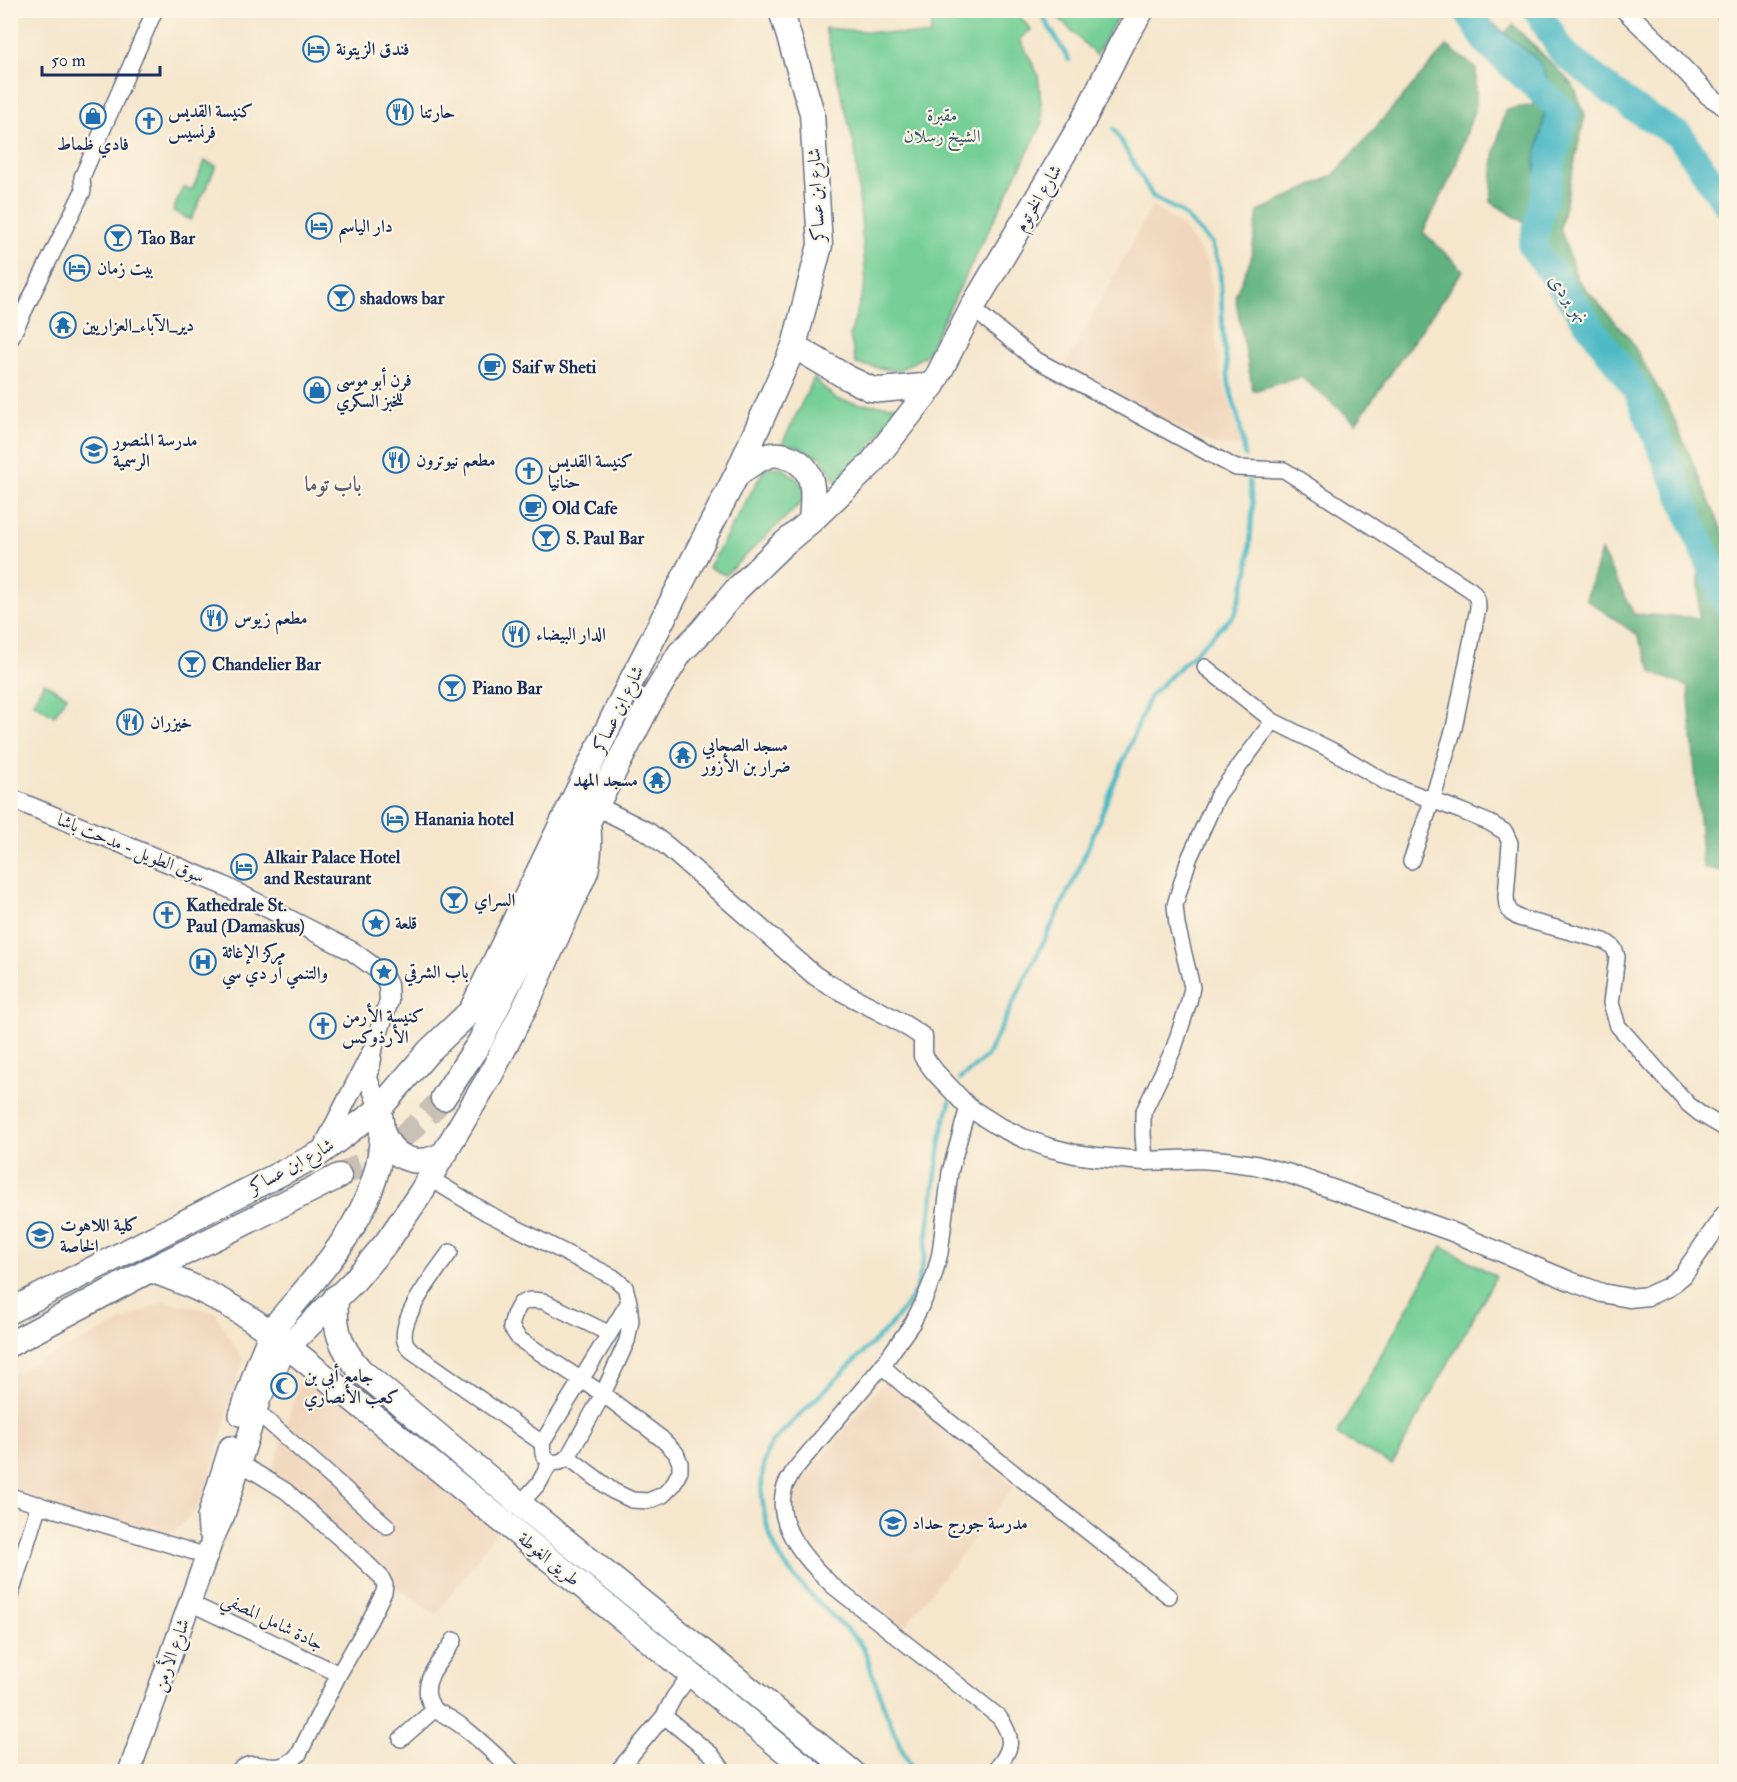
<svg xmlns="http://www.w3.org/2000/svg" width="1737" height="1782" font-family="'IM FELL Double Pica',Amiri,serif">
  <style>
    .built { fill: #f0d6bc }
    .green { fill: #75cf96; stroke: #487f7a; stroke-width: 1.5 }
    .forest { fill: #60b27f; stroke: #3e706e; stroke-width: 1.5 }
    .water { fill: #4dbac6; stroke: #347492; stroke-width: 1.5 }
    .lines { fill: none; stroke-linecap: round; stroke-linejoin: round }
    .stream { stroke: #4dbac6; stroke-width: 4.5 }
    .river { stroke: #4dbac6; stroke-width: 28 }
    .primary-tunnel { stroke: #c9c1b6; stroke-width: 24; stroke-dasharray: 24 12; stroke-linecap: butt }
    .minor-casing { stroke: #676f84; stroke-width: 18 }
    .tertiary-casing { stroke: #676f84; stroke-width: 21 }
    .secondary-casing { stroke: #676f84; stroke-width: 24 }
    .primary-casing { stroke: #676f84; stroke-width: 27 }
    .minor { stroke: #fff; stroke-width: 15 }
    .tertiary { stroke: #fff; stroke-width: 18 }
    .secondary { stroke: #fff; stroke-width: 21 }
    .primary { stroke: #fff; stroke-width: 24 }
    .labels { text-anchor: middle; stroke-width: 4.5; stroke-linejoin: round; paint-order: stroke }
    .poi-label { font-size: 18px; font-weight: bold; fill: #1b2f5e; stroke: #fcf5e5; text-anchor: start }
    .park-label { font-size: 18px; fill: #32576c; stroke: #fcf5e5 }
    .street-label { font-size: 18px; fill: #1b2f5e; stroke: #fcf5e5 }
    .water-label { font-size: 20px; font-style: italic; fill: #2a597d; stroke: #fcf5e5 }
    .quarter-label { font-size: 21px; font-weight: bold; fill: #5f5b70; stroke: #fcf5e5 }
  </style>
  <rect width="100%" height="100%" fill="#fcf5e5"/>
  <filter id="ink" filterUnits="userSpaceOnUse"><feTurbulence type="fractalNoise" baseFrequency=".0167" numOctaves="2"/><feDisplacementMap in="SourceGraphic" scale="12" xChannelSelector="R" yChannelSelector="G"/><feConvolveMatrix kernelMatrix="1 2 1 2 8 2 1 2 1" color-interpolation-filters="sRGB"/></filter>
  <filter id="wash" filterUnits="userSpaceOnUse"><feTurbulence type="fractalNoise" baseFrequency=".008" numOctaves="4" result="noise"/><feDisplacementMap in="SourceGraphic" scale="24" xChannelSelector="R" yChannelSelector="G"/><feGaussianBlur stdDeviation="1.35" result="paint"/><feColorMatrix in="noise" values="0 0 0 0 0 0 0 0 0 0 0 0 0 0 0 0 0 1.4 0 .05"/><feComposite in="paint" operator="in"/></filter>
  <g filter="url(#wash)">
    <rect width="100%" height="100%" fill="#f5e6cc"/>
    <!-- built -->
    <path class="built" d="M1152,206l30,20 26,37 11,105 23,78h-27l-152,-76z
      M164,1301l51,11 28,49 -41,142 -33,34 -7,10 -151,-43v-129z
      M305,1366l193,164 -62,85 -55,-38 -109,-105z
      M885,1380l130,106 -112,142 -93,-79 -21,-51z"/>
    <!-- green -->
    <path class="green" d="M1015,11l16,19 -11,9 18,36 5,47 -117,233 -28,16 -42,-7 -6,-29 16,-54 -11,-133 -30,-120 105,8 4,-25z
      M1052,11h67l-1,6 -22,38z
      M205,161l11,5 -25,54 -18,-9 10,-24 9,3z
      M814,378l22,21 24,5 38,2 -57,84 -20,-33 -27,-12 -14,3z
      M782,467l18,15 7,15 -82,78 -16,-8 56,-99z
      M44,683l23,13 -13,20 -21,-14z
      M1442,1246l54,30 -104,189 -55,-30z"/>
    <!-- forest -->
    <path class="forest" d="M1513,25l60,60 12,30 -25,113 17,51 53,60 40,71 56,130v332l-23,-5 -15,-180 -35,-14 -16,-38 -51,-36 15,-48 33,63 65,4v-58l-28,-57 -32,-89 -47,-64 -46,-93 -24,-36 -31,-19 3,-46 11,-46 29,-5 -36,-66z
      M1447,46l29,22v37l-23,68 -30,59 40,38 -107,153 -55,-46 -48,14 -18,-95 16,-37 7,-47 76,-37z
      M1726,198v24l-12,-17z"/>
    <!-- water -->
    <path class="water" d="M1467,11h18l5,10 48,39 27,53 -26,107 -4,-58 9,-42v-26l-56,-50z"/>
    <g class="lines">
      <!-- stream -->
      <path class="stream" d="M1036,10l6,5 27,45
        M1114,129l39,68 28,15 31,32 8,24 3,63 6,54 11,40 5,31
        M960,1079l27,-23 90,-182 73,-178 85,-82 13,-43 5,-67 -4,-23
        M914,1772c-22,-38 -36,-82 -50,-123l-7,-9c-22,-24 -49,-44 -68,-70 -26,-33 -36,-89 -18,-127l116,-114 19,-23 10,-16 8,-31 18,-128 8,-29"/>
      <!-- river -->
      <path class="river" d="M1467,10l21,34 77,69 -33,133 106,146 88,211
        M1537,10l26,43 69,54 48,29 46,67"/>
    </g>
  </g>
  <g filter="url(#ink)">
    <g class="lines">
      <!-- primary-tunnel -->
      <path class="primary-tunnel" d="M339,1176c41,-19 74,-44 104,-78"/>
      <!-- minor casing -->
      <g class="minor-casing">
        <path id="minor" d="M1724,10l2,6
          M972,308l61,50 203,110 48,2 187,120c6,6 7,10 7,18l-24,120 -22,73 -21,60
          M10,340l73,-149 -1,-14 73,-167
          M1205,667l68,54 60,30 56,33 72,27 29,12 15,9 5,11 -4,54 1,9 4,7 8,5 85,23c8,4 11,7 13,16l-6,46 7,23 70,78 11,9 27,16
          M968,1107l-18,65 -10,81 -6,23 -10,24 -11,22 -31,44 -87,103c-4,7 -10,14 -11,21 -10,37 25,73 49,96l166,131c17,23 12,34 -5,55
          M1145,1161l-2,-27v-21l31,-65 15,-46 3,-15 -15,-62 -2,-20 5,-17 9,-29 29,-64 55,-74
          M441,1185l46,28 126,64 12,10 4,15 2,19 -4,20 -24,53 -35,63 -8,5 -10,1
          M450,1252c-13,19 -55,69 -44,92 1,2 4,5 6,7l130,92
          M882,1366l25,22 262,208
          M256,1411l131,115
          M568,1457l45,34 19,9 16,1 15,-6 10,-10 7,-14v-8l-4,-10 -14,-14 -59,-45 -84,-55 -8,-12 3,-12 6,-11 10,-4 13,1 65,32
          M550,1463l-7,-9 -1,-11 87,-141
          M10,1496l197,60
          M520,1504l19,-21 11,-20
          M10,1597l29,-93
          M190,1603l149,71
          M454,1640c-9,17 -31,35 -26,57 1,4 4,9 6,13 31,13 55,40 80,62
          M691,1674l-17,23 -10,19 47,38 14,18
          M401,1739l33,-29
          M238,1772c18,-21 35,10 61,-18l40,-80 31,-54 14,-28 1,-7 -4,-8 -28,-27 -67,-59 -46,-28
          M617,1772l47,-56"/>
      </g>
      <!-- tertiary casing -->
      <g class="tertiary-casing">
        <path id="tertiary" d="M1625,10l36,35 48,51 17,11
          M10,798l212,87 130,66 30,22 6,12 1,16 -16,48 -51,100
          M596,806l52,26 20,15 146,128c35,24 75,37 109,62v19l12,16 33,35 30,19 25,12 24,9 28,7 22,3 48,4 56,-2 24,2 30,4 35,9 160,57 120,50 32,12 27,5 19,-2 20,-9 15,-12 43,-62
          M372,1059l-4,19 11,31"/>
      </g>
      <!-- secondary casing -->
      <g class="secondary-casing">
        <path id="secondary" d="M240,1415l17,-51 13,-32
          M213,1538l-4,-7 -1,-14 22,-70
          M129,1772l84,-234 11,-23 36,-117 27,-51"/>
      </g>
      <!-- primary casing -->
      <g class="primary-casing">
        <path id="primary" d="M794,346l54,32 23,11 10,1 52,-5
          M737,474c9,-6 18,-13 28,-17 7,-3 16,-3 23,0 30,10 25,39 23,64
          M443,1098l37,-56 108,-220 61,-118 31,-51 22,-22 34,-41 45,-44 30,-25 60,-57 62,-79 39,-77 110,-185 39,-79 21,-34
          M382,1131c11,30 38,38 64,21
          M150,1270c47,16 79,33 120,62l541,440
          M336,1297c-2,31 3,49 24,73l160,134 332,268
          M10,1311l309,-157 60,-45 50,-58 42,-40 152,-314 114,-223 57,-128 26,-101 -8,-132 -31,-103
          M270,1332c48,-58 111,-119 112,-200 0,-8 -2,-16 -3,-23
          M10,1344l140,-74 189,-94
          M287,1347l67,-66 33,-39 33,-48 71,-120 38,-75 57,-128c4,-17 4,-31 2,-48"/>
      </g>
      <!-- minor -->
      <use href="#minor" class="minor"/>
      <!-- tertiary -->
      <use href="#tertiary" class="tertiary"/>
      <!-- secondary -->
      <use href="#secondary" class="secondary"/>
      <!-- primary -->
      <use href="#primary" class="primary"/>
    </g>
  </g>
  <!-- icons -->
  <defs>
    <g id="hotel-ring" transform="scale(1.35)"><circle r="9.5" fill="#fcf5e5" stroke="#1f6fb2" stroke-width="1.5"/><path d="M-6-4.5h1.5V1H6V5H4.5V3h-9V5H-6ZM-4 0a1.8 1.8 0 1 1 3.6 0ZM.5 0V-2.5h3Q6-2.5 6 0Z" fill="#1f6fb2"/></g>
    <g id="restaurant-ring" transform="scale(1.35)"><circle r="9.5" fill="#fcf5e5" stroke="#1f6fb2" stroke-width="1.5"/><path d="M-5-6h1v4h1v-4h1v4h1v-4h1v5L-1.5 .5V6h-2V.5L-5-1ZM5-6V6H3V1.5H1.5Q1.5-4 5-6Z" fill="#1f6fb2"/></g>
    <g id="shop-ring" transform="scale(1.35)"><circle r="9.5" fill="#fcf5e5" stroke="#1f6fb2" stroke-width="1.5"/><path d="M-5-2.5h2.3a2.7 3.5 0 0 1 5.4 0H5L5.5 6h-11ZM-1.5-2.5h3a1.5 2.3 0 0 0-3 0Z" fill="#1f6fb2"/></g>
    <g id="church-ring" transform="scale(1.35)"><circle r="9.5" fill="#fcf5e5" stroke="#1f6fb2" stroke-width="1.5"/><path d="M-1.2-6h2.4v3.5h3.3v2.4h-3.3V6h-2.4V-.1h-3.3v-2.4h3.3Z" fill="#1f6fb2"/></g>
    <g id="bar-ring" transform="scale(1.35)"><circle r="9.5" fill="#fcf5e5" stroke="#1f6fb2" stroke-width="1.5"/><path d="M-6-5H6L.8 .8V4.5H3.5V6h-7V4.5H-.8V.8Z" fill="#1f6fb2"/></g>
    <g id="temple-ring" transform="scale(1.35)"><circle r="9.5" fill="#fcf5e5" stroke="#1f6fb2" stroke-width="1.5"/><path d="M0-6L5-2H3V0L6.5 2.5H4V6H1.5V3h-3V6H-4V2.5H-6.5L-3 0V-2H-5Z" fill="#1f6fb2"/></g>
    <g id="cafe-ring" transform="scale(1.35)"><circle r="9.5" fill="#fcf5e5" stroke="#1f6fb2" stroke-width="1.5"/><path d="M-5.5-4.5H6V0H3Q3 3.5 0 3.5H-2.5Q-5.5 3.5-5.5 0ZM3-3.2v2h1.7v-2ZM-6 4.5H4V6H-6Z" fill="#1f6fb2"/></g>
    <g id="school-ring" transform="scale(1.35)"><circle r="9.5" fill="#fcf5e5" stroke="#1f6fb2" stroke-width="1.5"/><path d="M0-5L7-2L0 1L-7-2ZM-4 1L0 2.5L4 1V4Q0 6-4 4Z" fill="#1f6fb2"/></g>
    <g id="sight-ring" transform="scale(1.35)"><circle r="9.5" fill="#fcf5e5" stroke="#1f6fb2" stroke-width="1.5"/><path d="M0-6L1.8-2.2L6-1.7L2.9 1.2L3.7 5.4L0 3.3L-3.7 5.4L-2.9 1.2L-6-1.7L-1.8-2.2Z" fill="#1f6fb2"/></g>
    <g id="hospital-ring" transform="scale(1.35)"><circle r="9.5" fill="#fcf5e5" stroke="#1f6fb2" stroke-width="1.5"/><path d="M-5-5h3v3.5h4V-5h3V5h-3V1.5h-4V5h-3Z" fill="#1f6fb2"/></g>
    <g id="university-ring" transform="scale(1.35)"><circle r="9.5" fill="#fcf5e5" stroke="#1f6fb2" stroke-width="1.5"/><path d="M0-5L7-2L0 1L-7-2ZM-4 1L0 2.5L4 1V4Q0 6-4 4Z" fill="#1f6fb2"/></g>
    <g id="mosque-ring" transform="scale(1.35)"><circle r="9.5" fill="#fcf5e5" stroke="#1f6fb2" stroke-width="1.5"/><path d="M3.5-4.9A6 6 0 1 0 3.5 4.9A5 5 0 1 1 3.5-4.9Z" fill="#1f6fb2"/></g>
  </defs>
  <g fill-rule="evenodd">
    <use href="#hotel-ring" x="316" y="49"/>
    <use href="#restaurant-ring" x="400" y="112"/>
    <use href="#shop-ring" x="93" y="116"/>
    <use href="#church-ring" x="149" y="121"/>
    <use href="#hotel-ring" x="319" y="226"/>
    <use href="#bar-ring" x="118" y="238"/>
    <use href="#hotel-ring" x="77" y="268"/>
    <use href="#bar-ring" x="341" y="298"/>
    <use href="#temple-ring" x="63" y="325"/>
    <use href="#cafe-ring" x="492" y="367"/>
    <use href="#shop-ring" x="317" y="390"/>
    <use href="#school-ring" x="94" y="450"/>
    <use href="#restaurant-ring" x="396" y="460"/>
    <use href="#church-ring" x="529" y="471"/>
    <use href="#cafe-ring" x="533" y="508"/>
    <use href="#bar-ring" x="546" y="538"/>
    <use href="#restaurant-ring" x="214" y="618"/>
    <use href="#restaurant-ring" x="516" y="634"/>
    <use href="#bar-ring" x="192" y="664"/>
    <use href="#bar-ring" x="452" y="688"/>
    <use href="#restaurant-ring" x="130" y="722"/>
    <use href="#temple-ring" x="683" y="755"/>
    <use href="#temple-ring" x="657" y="780"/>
    <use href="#hotel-ring" x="395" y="819"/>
    <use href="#hotel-ring" x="244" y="867"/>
    <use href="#bar-ring" x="454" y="900"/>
    <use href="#church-ring" x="167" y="915"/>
    <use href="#sight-ring" x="376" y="923"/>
    <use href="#hospital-ring" x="203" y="962"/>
    <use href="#sight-ring" x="384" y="972"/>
    <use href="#church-ring" x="323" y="1026"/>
    <use href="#university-ring" x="40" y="1235"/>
    <use href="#mosque-ring" x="284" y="1386"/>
    <use href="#school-ring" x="893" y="1523"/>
  </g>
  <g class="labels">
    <!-- poi labels -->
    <g class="poi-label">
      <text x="336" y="55">فندق الزيتونة</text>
      <text x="168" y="117">كنيسة القديس<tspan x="168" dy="21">فرنسيس</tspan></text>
      <text x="420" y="118">حارتنا</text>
      <text x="93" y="150" text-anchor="middle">فادي ظماط</text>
      <text x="338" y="232">دار الياسم</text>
      <text x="138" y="244">Tao Bar</text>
      <text x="97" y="274">بيت زمان</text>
      <text x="360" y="304">shadows bar</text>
      <text x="82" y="331">دير_الآباء_العزاريين</text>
      <text x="512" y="373">Saif w Sheti</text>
      <text x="336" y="386">فرن أبو موسى<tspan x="336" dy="21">للخبز السكري</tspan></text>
      <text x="113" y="446">مدرسة المنصور<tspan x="113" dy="21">الرسمية</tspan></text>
      <text x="416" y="466">مطعم نيوترون</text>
      <text x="548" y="467">كنيسة القديس<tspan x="548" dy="21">حنانيا</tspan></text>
      <text x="552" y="514">Old Cafe</text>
      <text x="566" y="544">S. Paul Bar</text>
      <text x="234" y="624">مطعم زيوس</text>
      <text x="536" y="640">الدار البيضاء</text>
      <text x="212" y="670">Chandelier Bar</text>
      <text x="472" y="694">Piano Bar</text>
      <text x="150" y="728">خيزران</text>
      <text x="702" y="751">مسجد الصحابي<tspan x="702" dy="21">ضرار بن الأزور</tspan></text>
      <text x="638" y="786" text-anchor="end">مسجد المهد</text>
      <text x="414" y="825">Hanania hotel</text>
      <text x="264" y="863">Alkair Palace Hotel<tspan x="264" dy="21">and Restaurant</tspan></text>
      <text x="474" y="906">السراي</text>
      <text x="186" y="911">Kathedrale St.<tspan x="186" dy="21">Paul (Damaskus)</tspan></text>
      <text x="395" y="929">قلعة</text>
      <text x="222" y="958">مركز الإغاثة<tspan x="222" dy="21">والتنمي أر دي سي</tspan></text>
      <text x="404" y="978">باب الشرقي</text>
      <text x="342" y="1022">كنيسة الأرمن<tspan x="342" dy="21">الأرذوكس</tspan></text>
      <text x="60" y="1231">كلية اللاهوت<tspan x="60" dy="21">الخاصة</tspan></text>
      <text x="304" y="1382">جامع أبي بن<tspan x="304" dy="21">كعب الأنصاري</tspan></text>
      <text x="912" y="1529">مدرسة جورج حداد</text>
    </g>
    <!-- park labels -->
    <g class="park-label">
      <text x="942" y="121">مقبرة<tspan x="942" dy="21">الشيخ رسلان</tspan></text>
    </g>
    <!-- street labels -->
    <g class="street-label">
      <text transform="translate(816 195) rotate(-93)" y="6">شارع ابن عساكر</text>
      <text transform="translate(1038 198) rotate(-59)" y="6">شارع الخرتوم</text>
      <text transform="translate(618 709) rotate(-64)" y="6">شارع ابن عساكر</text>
      <text transform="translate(131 848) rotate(22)" y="6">سوق الطويل - مدحت باشا</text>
      <text transform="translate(291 1166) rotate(-29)" y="6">شارع ابن عساكر</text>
      <text transform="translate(549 1559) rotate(39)" y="6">طريق الغوطة</text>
      <text transform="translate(273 1621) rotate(26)" y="6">جادة شامل المصفي</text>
      <text transform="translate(171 1655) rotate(-70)" y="6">شارع الأرمن</text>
    </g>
    <!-- water labels -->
    <g class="water-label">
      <text transform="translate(1570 298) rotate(54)" y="7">نهر بردى</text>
    </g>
    <!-- quarter labels -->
    <g class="quarter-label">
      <text x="333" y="491">باب توما</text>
    </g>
  </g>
  <!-- margin -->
  <rect width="1737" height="1782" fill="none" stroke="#fcf5e5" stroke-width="36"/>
  <!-- scale -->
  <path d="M42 66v9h118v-9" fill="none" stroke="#1b2f5e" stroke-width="3"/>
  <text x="51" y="66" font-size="18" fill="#1b2f5e" stroke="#fcf5e5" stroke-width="4.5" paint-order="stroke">50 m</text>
</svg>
